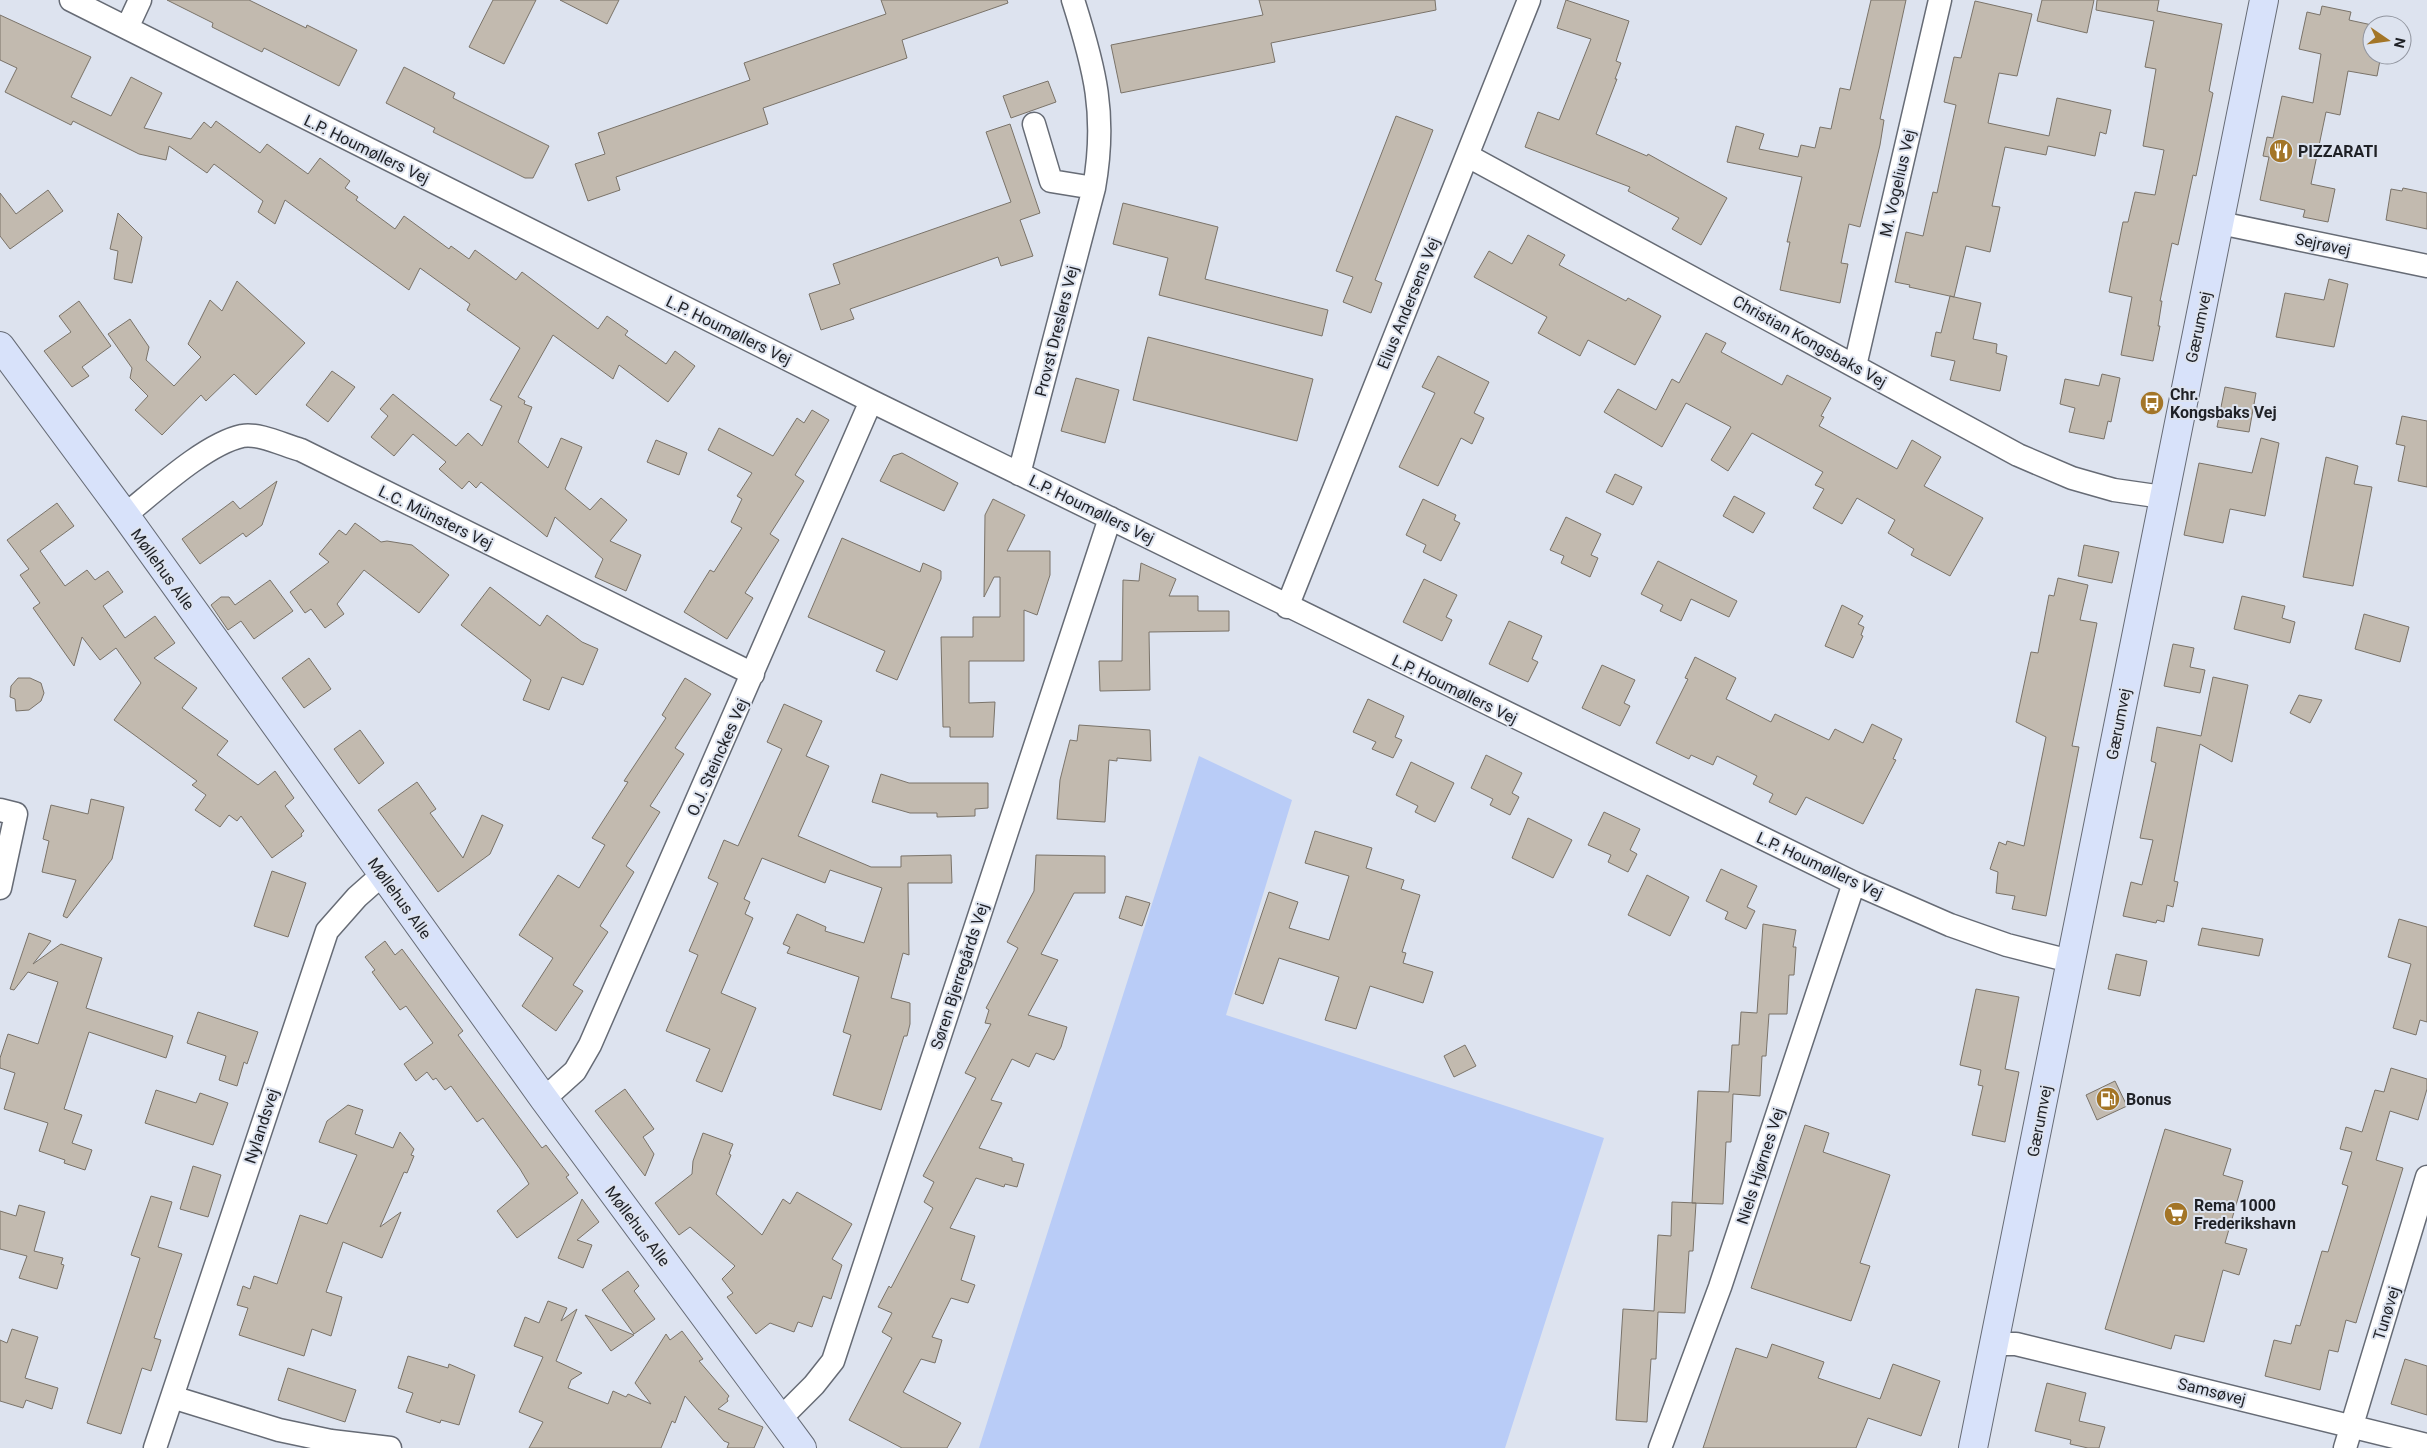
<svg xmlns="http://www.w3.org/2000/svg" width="2427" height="1448" font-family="Roboto,sans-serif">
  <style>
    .green { fill: #b9ccf7 }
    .building { fill: #c2baaf; stroke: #7a7369 }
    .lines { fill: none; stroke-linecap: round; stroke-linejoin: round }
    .street-casing { stroke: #666b75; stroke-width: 25 }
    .secondary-casing { stroke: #666b75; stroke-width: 30 }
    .street { stroke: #fff; stroke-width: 22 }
    .secondary { stroke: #d8e2fa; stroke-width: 28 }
    .labels { text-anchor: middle; stroke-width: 4; stroke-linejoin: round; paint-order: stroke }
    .street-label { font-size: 16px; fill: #1f2126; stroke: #dde3ef }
    .poi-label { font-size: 16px; font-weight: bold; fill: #1f2126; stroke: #dde3ef; text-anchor: start }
  </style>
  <rect width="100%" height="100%" fill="#dde3ef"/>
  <!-- green -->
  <path class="green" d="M1199,756l93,44 -66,215 378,123 -99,310h-526z"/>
  <!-- building -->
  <path class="building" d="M167,0h82l57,28 1,-3 50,25 -18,36 -75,-38 -2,4 -50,-25 1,-4z
    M493,0h43l-32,64 -35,-17z
    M560,0h59l-12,24z
    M881,0h126l1,3 -106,37 5,18 -144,50 5,16 -152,53 4,13 -32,11 -13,-37 30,-10 -7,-21 152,-53 -6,-17 142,-49z
    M1259,0h176l1,10 -165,33 4,19 -154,31 -10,-48 152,-30z
    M1566,0l63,21 -13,40 5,2 -6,16h2l-21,55 51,22 1,-2 79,44 -26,47 -29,-16 7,-11 -51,-27 2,-4 -105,-40 13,-35 21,8 32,-81 -34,-11z
    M1871,0h35l-26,119 4,1 -4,25 -20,82 -11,-3 -8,39 7,1 -8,39 -60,-13 10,-48h-3l15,-65 -75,-15 9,-36 28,8 -5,15 39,8 3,-12 14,3 5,-21 11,2 9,-41 10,2z
    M2042,0h52l-7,33 -50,-12z
    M2097,0h62l-2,11 65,13 -13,67 4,2 -17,83 -3,-1 -15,70 -6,-2 -12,58h2l-4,25h2l-7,35 -32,-6 11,-58 -23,-5 14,-70h5l7,-30 20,3 9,-45 -21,-4 13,-77 -11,-2 9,-46 -58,-11z
    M1975,1l57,13 -15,62 -18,-3 -11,50 61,13 8,-38 54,12 -5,24 -6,-2 -5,24 -47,-10 -2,9 -41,-8 -13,59 8,1 -10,45 -24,-6 -12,51 -45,-10 1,-2 -15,-3 11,-50 17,4 10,-44 4,1 19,-88 -12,-3 10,-45 7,1z
    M2322,6l29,6 -2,8 23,5v30h9l-4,21 -29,-5 -8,44 -14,-3 -15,72 24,5 -7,33 -25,-5 2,-7 -45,-10 9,-43 -6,-1 4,-19 6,1 9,-42 31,7 8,-49 -22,-5 8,-37 13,3z
    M0,15l91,42 -20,40 40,19 20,-39 31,16 -18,35 47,11 13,-17 7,6 5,-7 44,32 7,-9 41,30 12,-16 30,23 -5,7 13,9 -2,3 39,29 9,-13 45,33 2,-3 18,13 6,-9 41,30 6,-8 76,57 9,-13 21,15 -3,4 41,29 9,-13 20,15 -27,36 -49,-37 -6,14 -60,-44 -35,62 7,4 -1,3 8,3 -14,35 30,26 13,-30 21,9 -17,42 25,21 11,-12 26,22 -17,21 31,14 -15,36 -31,-14 8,-18 -48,-42 -8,20 -66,-55 -5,6 -7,-7 -7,8 -23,-20 7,-7 -33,-28 -19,22 -23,-19 17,-21 -8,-7 13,-15 63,52 12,-13 14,13 20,-40 -12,-6 30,-52 -53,-38 3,-6 -50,-36 -11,22 -124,-90 -10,24 -17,-12 5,-11 -49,-37 -7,9 -38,-27 -3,14 -27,-6 -66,-33 -2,4 -66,-33 12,-24 -17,-8z
    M404,67l51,26 -2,5 96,48 -16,32h-8l-92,-46 2,-4 -49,-25z
    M1048,81l8,21 -45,16 -8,-22z
    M1396,116l37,14 -58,150 7,3 -11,30 -28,-11 10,-25 -17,-6z
    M1010,124l30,89 -20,7 13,36 -32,10 -3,-9 -148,52 4,10 -33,11 -12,-36 31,-10 -7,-20 178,-62 -25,-70z
    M2403,188l24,5v36l-41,-9 5,-31 11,2z
    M48,190l15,21 -53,38 -10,-13v-43l16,21z
    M1123,203l95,24 -13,52 123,31 -6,26 -163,-41 9,-37 -55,-14z
    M118,213l24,24 -10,46 -18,-4 4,-28 -8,-2z
    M1528,235l37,20 -6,10 67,36 2,-3 33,18 -26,49 -47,-25 -8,16 -42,-23 9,-16 -73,-40 15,-26 23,13z
    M2329,279l19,5 -14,63 -58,-10 9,-44 39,7z
    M237,281l68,62 -49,52 -22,-21 -28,27 -5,-6 -39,40 -27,-25 13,-14 -18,-18 2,-10 -24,-34 22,-15 19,28 -3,13 28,26 27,-29 -13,-13 22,-44 12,11z
    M1950,296l31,7 -8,36 24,5 -1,9 11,3 -7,35 -50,-11 5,-19 -24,-5 5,-24 5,1z
    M79,301l32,45 -29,21 7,9 -17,11 -28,-36 27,-19 -12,-16z
    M1706,333l20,10 -5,9 61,33 5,-10 44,23 -10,18 3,1 -5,9 78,43 15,-29 29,17 -17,29 59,32 -33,58 -39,-21 3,-6 -26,-16 7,-13 -38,-22 -15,26 -29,-16 11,-19 -9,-4 8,-13 -71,-39 -24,38 -17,-11 20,-33 -45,-24 -24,44 -58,-35 14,-23 38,21 16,-31 7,4z
    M1148,337l165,42 -16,62 -164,-41z
    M1438,356l51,26 -15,31 10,5 -12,26 -11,-6 -23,48 -39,-19 36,-74 -13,-6z
    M332,371l23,16 -27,35 -22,-17z
    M2102,374l18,4 -9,44 -3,-1 -4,18 -35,-7 6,-24 -15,-4 5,-25 34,7z
    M1076,378l43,12 -14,53 -44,-12z
    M2225,387l31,6 -7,39 -32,-5z
    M812,410l17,10 -34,55 9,6 -34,53 9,6 -34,53 8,5 -26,41 -43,-27 26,-42 4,2 28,-44 -11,-6 11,-23 -5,-3 15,-23 -44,-23 11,-22 54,28 24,-38 7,5z
    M2402,416l25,5v66l-29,-6 7,-35 -9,-2z
    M2261,438l18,5 -14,73 -35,-7 -7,34 -39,-8 15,-72 53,10z
    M656,440l31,13 -8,22 -32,-13z
    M902,453l56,30 -14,28 -64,-30 13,-25z
    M2326,457l32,9 -4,18 18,3 -19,99 -50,-9z
    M1615,474l27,13 -9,18 -27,-13z
    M277,481l-15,44 -16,12 -3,-4 -43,31 -18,-25 51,-38 7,8z
    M1734,496l31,17 -12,20 -30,-17z
    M993,499l32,16 -18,36h43v24l-13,40 -13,-5v51h-55v42l26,-1 -2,35h-43v-10h-7l-2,-90h32v-20h27v-40h-6l-10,20 1,-82z
    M1423,499l33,16 -2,5 6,3 -19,38 -18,-9 3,-7 -20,-10z
    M57,503l17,23 -34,25 25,35 22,-16 8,10 13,-9 15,21 -20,14 22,32 30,-22 20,27 -21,15 43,30 -15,20 46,33 -11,14 41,30 17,-14 19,27 -9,8 19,25 -3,3 1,2 -30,22 -31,-42 -4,5 -8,-6 -9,12 -25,-17 11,-15 -14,-10 5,-4 -83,-61 27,-37 -25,-35 -16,12 -18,-23 -8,29 -41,-58 7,-5 -20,-28 9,-6 -22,-29z
    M1566,517l35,17 -10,21 7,3 -8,19 -29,-14 3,-7 -14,-6z
    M355,523l26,19 6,-1 25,4 37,30 -30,38 -55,-43 -27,34 7,10 -19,14 -14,-19 -6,4 -15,-21 39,-30 -10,-8 20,-24 7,5z
    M842,538l78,34 3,-9 18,8v8l-44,101 -21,-9 9,-20 -77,-34z
    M2084,545l35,7 -7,31 -34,-7z
    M1658,561l79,40 -8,16 -38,-18 -10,22 -21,-10 3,-6 -22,-11z
    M1141,563l35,16 -7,17h29v15h31v20l-80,1 1,58 -50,1 -1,-30h23l1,-81 16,1z
    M2058,578l30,7 -8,35 17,3 -25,123 7,1 -33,169 -34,-7 3,-13 -19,-3 2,-21 -8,-3 9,-27 7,3 1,-4 17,5 22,-109 -30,-15 15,-70 7,1 11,-58 5,1z
    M1424,579l33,16 -11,22 6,3 -10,21 -39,-19z
    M270,580l23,31 -39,28 -13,-18 -13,9 -17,-25 10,-8h8l6,8z
    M490,587l50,39 7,-11 35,27 16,7 -15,36 -21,-8 -13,33 -26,-10 8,-20 -70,-55z
    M2242,596l43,10 -3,12 13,4 -5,21 -56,-14z
    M1842,605l21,11 -5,8 6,3 -3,8 2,1 -10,22 -28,-12z
    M2364,614l45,13 -9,35 -45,-13z
    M1509,621l33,15 -10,23 6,3 -10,20 -39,-18z
    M2173,644l21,4 -4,19 15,3 -5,23 -36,-7z
    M1695,657l41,21 -10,21 45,23 4,-8 54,26 6,-11 28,14 9,-19 30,15 -9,20 3,1 -33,64 -57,-27 -10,18 -27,-13 4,-8 -20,-10 4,-8 -40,-20 -4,9 -22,-10 -2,4 -33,-16 32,-64 -3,-1z
    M309,658l22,31 -27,19 -22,-30z
    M1602,665l33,15 -11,23 6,3 -10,20 -38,-18z
    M2213,677l35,8 -16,77 -32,-18 -26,137 4,1 -5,25 -6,-2 -3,17 -7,-2 -1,3 -33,-7 8,-34 11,3 11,-45 -13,-2 16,-75 -5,-2 6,-34 44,9z
    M18,678h12l11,5 3,10 -3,8 -12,9 -13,1 -1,-12 -5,-2 1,-11z
    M685,678l26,16 -36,54 9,6 -34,52 10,6 -34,54 8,6 -34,54 8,6 -35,53 10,6 -27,40 -34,-25 31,-48 -34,-23 39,-60 21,13 26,-43 -13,-7 36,-56 -4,-1 42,-63 -4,-3z
    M2299,695l23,5 -12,23 -20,-10z
    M1368,699l36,17 -9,21 7,3 -9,18 -21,-9 4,-7 -23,-10z
    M784,704l38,17 -16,35 23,10 -31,70 73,31h30v-11l50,-1 1,28h-44l1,72 -6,-2 -12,45 19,5v21l-3,12h-3l-23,74 -48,-15 18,-60 -8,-3 16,-55 -72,-24 3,-6 -7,-3 14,-30 29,13 -1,4 39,12 18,-55 -52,-18 -5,13 -63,-25 -18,41 6,3 -5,12 8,4 -32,75 35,15 -34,84 -26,-11 14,-32 -44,-18 32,-76 -9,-4 29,-68 -10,-5 16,-38 14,6 44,-97 -15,-7z
    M1079,725l71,5 1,31 -34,-3v3l-8,-1 -4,62 -48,-3 3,-39 10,-40 7,1z
    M360,730l24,33 -25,21 -25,-35z
    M1486,755l36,18 -10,20 7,4 -9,18 -20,-10 3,-6 -22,-11z
    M1411,762l43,21 -19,39 -20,-10 3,-6 -22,-11z
    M881,774l28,9h79v25l-13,1v7l-38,1v-4h-27l-38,-11z
    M417,782l19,27 -6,4 33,45 19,-43 21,10 -13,29 -52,38 -60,-82z
    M91,799l33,8 -12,52 -45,59 -4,-2 13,-36 -34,-8 7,-31 -6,-2 8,-34 37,9z
    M1604,812l36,17 -10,21 7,4 -9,18 -20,-10 3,-7 -23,-10z
    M1528,818l44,22 -19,38 -41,-20z
    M1315,831l57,17 -6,20 38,12 -3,9 19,6 -18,57 4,1 -3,10 30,9 -10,31 -53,-17 -14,43 -31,-9 14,-43 -60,-19 -16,46 -28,-10 34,-102 29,10 -9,26 40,12 20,-64 -44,-13z
    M1036,855l69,1v37h-31l-33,61 17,6 -30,55 39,12 -6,20 -7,13 -18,-7 -7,14 -17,-8 -21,41 11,3 -23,45 33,10v3l12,3 -7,23 -12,-3 -1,3 -28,-9 -26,50 25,8 -14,44 14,5 -7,18 -17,-5 -19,39 10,3 -7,23 -14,-4 -18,33 58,31 -14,25h-45l-53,-28 43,-82 -10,-6 10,-19 -14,-6 11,-21 2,2 42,-80 -9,-6 10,-20 -11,-6 53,-98 -11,-5 26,-49 -6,-1 4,-13 -3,-2 32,-60 -11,-6 27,-51z
    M1721,869l36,17 -10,21 8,4 -9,18 -21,-10 3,-7 -22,-11z
    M272,871l34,12 -18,54 -34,-11z
    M1647,875l42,22 -19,39 -42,-21z
    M1126,896l24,7 -8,23 -23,-8z
    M2399,919l28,8v95l-7,-2 -4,15 -23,-7 18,-64 -23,-7z
    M1763,924l33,6 -3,17h3l-2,28h-5l-2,39h-18l-3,42h-4l-2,40 -27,-2 -2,48h-5l-3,62 -31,-1 6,-112 31,1 3,-47h7l2,-33 16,1z
    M2202,928l61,11 -4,17 -61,-11z
    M29,933l22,8 -18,23 28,-20 41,14 -16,50 87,28 -7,22 -77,-26 -25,77 18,6 -10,28 20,7 -7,20 -21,-7 1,-3 -26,-9 9,-28 -44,-14 11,-36 -15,-5v-10l8,-24 30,10 20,-62 -30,-10 -14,18 -4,-1z
    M385,941l10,14 7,-6 61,82 -5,4 84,113 4,-3 23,30 -3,2 12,16 -61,45 -20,-27 32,-27 -9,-15 -37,-51 -6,4 -26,-36 -6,4 -9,-12 -3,2 -6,-8 -11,9 -12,-17 29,-21 -27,-37 -6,4 -28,-38 3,-2 -10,-13z
    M2116,954l31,7 -7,35 -32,-7z
    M1976,989l43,8 -14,72 14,3 -14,70 -33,-7 11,-49 -5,-1 3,-15 -21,-5z
    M198,1012l60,20 -11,32 -3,-2 -7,24 -18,-6 7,-24 -39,-13z
    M1465,1045l11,21 -22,11 -10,-21z
    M2391,1068l36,11v10l-9,31 -28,-9 -14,49 27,8 -47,155 -10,-3 -8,32 -9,-2 -9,40 -55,-14 9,-36 17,4 5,-19 4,1 22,-75 6,1 20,-66 -6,-2 10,-32 -12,-3 6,-22 16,5 13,-42 9,2z
    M2115,1081l12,25 -30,14 -11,-25z
    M625,1089l29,40 -11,8 11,17 -9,22 -50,-65z
    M156,1090l40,13 4,-10 28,10 -15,42 -68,-22z
    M348,1105l15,5 -8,24 38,14 7,-16 14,17 -3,6 3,1 -7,17 -3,-1 -24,55 21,-15 -19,46 -39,-16 -17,50 16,5 -11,39 -19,-7 -8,27 -65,-21 9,-27 -11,-3 6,-19 7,3 4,-13 23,8 23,-69 27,9 30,-69 -38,-13 8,-21z
    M1805,1125l24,8 -6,19 67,23 -30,88 10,3 -19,55 -100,-33z
    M2165,1129l66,20 -8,26 20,6 -18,62 22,6 -8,26 -16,-5 -19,72 -29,-7 -4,14 -66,-20z
    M703,1133l30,11 -4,10 2,1 -15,39 46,41 21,-36 7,5 7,-12 55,32 -20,35 10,6 -11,34 -8,-3 -11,31 -14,-5 -4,10 -24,-9 -14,11 -29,-37 6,-4 -11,-14 13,-13 -45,-39 -11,8 -24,-32 37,-29 1,-13z
    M193,1166l28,9 -13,42 -28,-8z
    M151,1196l21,6 -14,45 24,7 -28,84 7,2 -10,31 -9,-3 -21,66 -34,-11 53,-165 -9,-3z
    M582,1199l17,23 -22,18 15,5 -9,23 -25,-10z
    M1672,1202l24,1 -3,48h-4l-4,62 -27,-1 -2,47h-5l-4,63 -31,-2 7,-111 31,2 4,-76 13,1z
    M19,1205l26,7 -11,39 29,7 -2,6 3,1 -7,24 -38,-11 8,-22 -27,-7v-38l16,5z
    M628,1271l11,15 -5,5 21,28 -21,15 -32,-44z
    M548,1301l19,7 -6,13 16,-12 -21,52 26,12 -11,7 -3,8 40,16 5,-13 13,6 2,-3 23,10 -16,-21 31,-49 4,6 12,-9 21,28 -4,2 30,35 -2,3 1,2 -10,8 45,18 -9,21h-27l2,-5 -5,-2 -39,-45 -10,27 -3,-2 -11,27h-132l14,-26 -24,-10 24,-55 -29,-11 11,-29 14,6z
    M585,1315l49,20 -23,16z
    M12,1329l26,8 -13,41 33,10 -6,21 -26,-9 -3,8 -23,-7v-61l7,3z
    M1772,1344l52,18 -6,16 62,21 13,-35 47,17 -19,55 -53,-18 -12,30h-153l33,-100 31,10z
    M408,1356l40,12 1,-4 26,11 -16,50 -18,-5 -1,3 -34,-11 7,-19 -15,-5z
    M2405,1359l22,7v49l-36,-11z
    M288,1368l68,22 -11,32 -67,-22z
    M2047,1383l39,10 -7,28 26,6 -6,21h-11l-18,-4 1,-4 -36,-9z"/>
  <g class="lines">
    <!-- street casing -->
    <g class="street-casing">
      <path id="street" d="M71,0l800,401 983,482 96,42 57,20 63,16
        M127,28l13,-28
        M1034,124l17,57 43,7
        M1468,156l550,299 54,23 42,12 49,7
        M2220,223l207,43
        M1855,366l85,-366
        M1019,474l75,-286c13,-73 1,-119 -21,-188
        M125,515c29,-23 80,-71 117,-79 18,-3 41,9 59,14l452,224
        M1287,607l242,-607
        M0,810l16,4 -16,74
        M544,1099l31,-28 15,-26 281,-644
        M1995,1344h21l411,101
        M172,1397l107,33 52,11 59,7
        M781,1418l33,-33 19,-24 277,-843
        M155,1448l172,-517 30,-34 26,-23
        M1660,1448l60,-161 134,-404
        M2345,1448l82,-271"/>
    </g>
    <!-- secondary casing -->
    <g class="secondary-casing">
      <path id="secondary" d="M0,346l125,169 419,584 258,349
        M1973,1448l291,-1448"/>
    </g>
    <!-- street -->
    <use href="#street" class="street"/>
    <!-- secondary -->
    <use href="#secondary" class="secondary"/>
  </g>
  <!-- icons -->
  <defs>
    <g id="restaurant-disc" transform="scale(1.25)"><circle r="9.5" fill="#a37527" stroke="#dde3ef"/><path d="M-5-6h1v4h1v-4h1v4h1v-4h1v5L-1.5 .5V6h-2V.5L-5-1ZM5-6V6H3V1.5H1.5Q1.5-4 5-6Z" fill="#fff"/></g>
    <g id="bus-disc" transform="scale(1.25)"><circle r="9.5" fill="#a37527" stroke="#dde3ef"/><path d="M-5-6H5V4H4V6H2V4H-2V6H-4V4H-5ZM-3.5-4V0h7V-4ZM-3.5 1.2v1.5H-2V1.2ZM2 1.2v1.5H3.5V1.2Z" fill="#fff"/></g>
    <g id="fuel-disc" transform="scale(1.25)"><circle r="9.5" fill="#a37527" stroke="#dde3ef"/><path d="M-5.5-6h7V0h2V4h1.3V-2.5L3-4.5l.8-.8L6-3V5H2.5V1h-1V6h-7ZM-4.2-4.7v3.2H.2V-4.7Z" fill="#fff"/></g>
    <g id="supermarket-disc" transform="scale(1.25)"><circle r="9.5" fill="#a37527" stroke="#dde3ef"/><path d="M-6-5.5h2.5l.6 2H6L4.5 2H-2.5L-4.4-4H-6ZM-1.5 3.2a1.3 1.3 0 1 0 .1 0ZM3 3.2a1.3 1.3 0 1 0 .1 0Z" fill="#fff"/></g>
  </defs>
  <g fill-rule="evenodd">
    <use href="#restaurant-disc" x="2281" y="151"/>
    <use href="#bus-disc" x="2152" y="403"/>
    <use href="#fuel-disc" x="2108" y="1099"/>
    <use href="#supermarket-disc" x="2176" y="1214"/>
  </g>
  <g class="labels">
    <!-- street labels -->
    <g class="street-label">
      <text transform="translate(367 149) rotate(26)" y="6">L.P. Houmøllers Vej</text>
      <text transform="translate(1897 183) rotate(-77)" y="6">M. Vogelius Vej</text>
      <text transform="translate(2323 244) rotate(12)" y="6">Sejrøvej</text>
      <text transform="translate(1408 303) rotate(-68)" y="6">Elius Andersens Vej</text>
      <text transform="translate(2198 327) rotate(-78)" y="6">Gærumvej</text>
      <text transform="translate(729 330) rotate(26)" y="6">L.P. Houmøllers Vej</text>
      <text transform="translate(1056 331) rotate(-76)" y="6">Provst Dreslers Vej</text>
      <text transform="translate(1810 341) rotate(29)" y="6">Christian Kongsbaks Vej</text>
      <text transform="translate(1092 509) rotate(26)" y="6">L.P. Houmøllers Vej</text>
      <text transform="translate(436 517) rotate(26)" y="6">L.C. Münsters Vej</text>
      <text transform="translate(163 569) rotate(54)" y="6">Møllehus Alle</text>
      <text transform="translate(1455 689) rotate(26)" y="6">L.P. Houmøllers Vej</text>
      <text transform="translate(2118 724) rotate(-79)" y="6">Gærumvej</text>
      <text transform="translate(717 757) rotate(-66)" y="6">O.J. Steinckes Vej</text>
      <text transform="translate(1820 865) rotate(25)" y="6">L.P. Houmøllers Vej</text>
      <text transform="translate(400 898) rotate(54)" y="6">Møllehus Alle</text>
      <text transform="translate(959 976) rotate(-72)" y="6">Søren Bjerregårds Vej</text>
      <text transform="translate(2039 1121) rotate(-79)" y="6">Gærumvej</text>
      <text transform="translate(261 1126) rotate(-72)" y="6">Nylandsvej</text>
      <text transform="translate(1760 1166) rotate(-72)" y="6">Niels Hjørnes Vej</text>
      <text transform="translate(638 1226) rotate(53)" y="6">Møllehus Alle</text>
      <text transform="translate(2386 1313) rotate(-73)" y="6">Tunøvej</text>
      <text transform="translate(2212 1391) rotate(14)" y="6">Samsøvej</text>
    </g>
    <!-- poi labels -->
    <g class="poi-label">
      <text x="2298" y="157">PIZZARATI</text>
      <text x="2170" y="400">Chr.<tspan x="2170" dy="18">Kongsbaks Vej</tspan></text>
      <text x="2126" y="1105">Bonus</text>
      <text x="2194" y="1211">Rema 1000<tspan x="2194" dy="18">Frederikshavn</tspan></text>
    </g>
  </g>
  <!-- north arrow -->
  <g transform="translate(2387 40) rotate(103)"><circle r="24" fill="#dde3ef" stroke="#91959f"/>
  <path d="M0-4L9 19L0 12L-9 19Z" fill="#a37527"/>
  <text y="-8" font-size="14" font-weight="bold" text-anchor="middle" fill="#1f2126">N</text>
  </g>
</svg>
